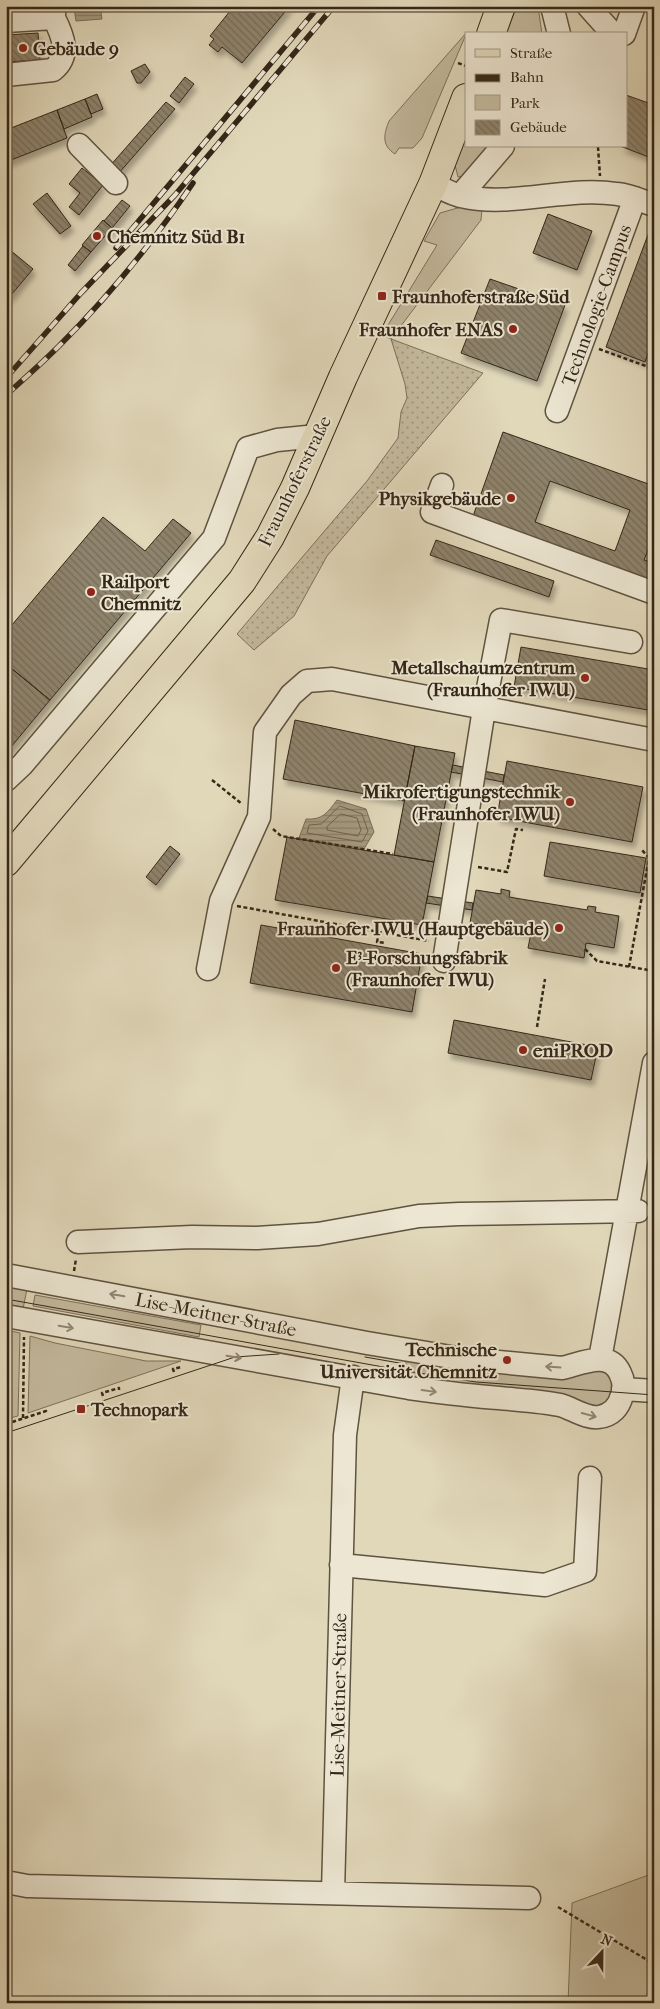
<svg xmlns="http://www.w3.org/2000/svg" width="660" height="2009" font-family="'IM FELL French Canon',serif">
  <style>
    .green { fill: #c4ba9e; stroke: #7c705b }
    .garden { fill: url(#garden-dots); stroke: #7c705b }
    .water { fill: url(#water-rules); stroke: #786d58 }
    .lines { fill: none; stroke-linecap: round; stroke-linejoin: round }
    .shore { stroke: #6d624e; stroke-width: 1 }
    .building { fill: url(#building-back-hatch); stroke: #342718; fill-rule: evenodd; filter: url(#shadow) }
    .minor-casing { stroke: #5f5340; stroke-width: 25 }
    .major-casing { stroke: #342718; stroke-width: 30 }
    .path { stroke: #342718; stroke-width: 2.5; stroke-dasharray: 4 2.5; stroke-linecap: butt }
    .minor { stroke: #ece6d2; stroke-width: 22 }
    .major { stroke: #e1d8ba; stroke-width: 28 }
    .tram { stroke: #342718; stroke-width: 1 }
    .rail-casing { stroke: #342718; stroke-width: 5.5 }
    .rail { stroke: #ece6d2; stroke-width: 4; stroke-dasharray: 11; stroke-linecap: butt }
    .oneway { stroke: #908675 }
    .poi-dot { fill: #8f2418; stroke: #ece6d2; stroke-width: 2 }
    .labels { text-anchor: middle; stroke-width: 4; stroke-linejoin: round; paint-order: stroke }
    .poi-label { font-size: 19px; font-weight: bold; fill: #342718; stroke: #ece6d2; text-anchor: start }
    .street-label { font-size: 19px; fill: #342718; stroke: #ece6d2 }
  </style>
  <defs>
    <pattern id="garden-dots" width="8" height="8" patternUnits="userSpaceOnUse" patternTransform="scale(1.25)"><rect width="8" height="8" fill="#c4ba9e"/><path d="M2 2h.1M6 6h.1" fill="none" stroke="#a09780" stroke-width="1.8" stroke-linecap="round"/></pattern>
    <pattern id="water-rules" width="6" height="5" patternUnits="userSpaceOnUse" patternTransform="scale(1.25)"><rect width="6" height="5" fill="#a69c83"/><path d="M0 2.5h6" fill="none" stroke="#887f6a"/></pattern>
    <pattern id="building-back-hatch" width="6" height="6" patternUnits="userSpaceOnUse" patternTransform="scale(1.25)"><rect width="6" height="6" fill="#8e836c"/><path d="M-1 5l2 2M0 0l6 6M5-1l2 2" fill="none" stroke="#756b58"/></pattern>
    <filter id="shadow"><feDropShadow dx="3" dy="5.5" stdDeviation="2.5" flood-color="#0004"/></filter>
  </defs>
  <rect width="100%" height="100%" fill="#e1d8ba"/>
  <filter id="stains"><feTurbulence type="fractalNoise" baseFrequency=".004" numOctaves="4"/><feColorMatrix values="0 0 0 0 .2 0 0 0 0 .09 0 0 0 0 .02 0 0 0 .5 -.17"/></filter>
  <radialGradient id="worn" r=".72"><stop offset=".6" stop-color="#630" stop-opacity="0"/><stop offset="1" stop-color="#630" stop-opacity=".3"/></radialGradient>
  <!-- green -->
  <path class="green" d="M517,6h21l4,28h-36z
    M467,32l-45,106 -9,10h-14l-4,6c-14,-9 -11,-20 -6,-33z
    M466,136v10h23l-25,30 -6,1 -3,-12z
    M461,207l21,1 -1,12 -90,119 -9,-4 55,-90 -13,-4 16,-28z
    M6,1280l22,4 -6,30 -16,-3z
    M35,1295l166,30 -2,12 -166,-31z
    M6,1330l14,3 -2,83 -12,3z
    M30,1336l25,7 91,18h35l-153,52z
    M407,1355l188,12 18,9v21l-14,12 -115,-16 -80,-17z
    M654,1873v130h-86l4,-100z"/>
  <!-- garden -->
  <path class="garden" d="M391,339l92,34 -156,183 -33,60 -40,34 -17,-16 130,-153 31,-43 3,-26 6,-14 -2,-14z"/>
  <!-- water -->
  <path class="water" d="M100,6l2,13 -26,2 -2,-13z
    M337,800l29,9 8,23 -10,17 -65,-11 7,-19c17,1 21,-6 31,-19z"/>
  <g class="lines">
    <!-- shore -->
    <path class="shore" d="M340,806l22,8 6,17 -6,11 -55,-9 2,-8 12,-1z
      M341,814l16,4 4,12 -3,6 -31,-6v-3z"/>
  </g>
  <!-- building -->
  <path class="building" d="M234,6h56l-48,57 -20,-16 -4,5 -9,-7 5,-6 -4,-3z
    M38,33l2,27 -34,2v-27z
    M145,64l5,8 -9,11h-4l-6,-12z
    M185,77l9,7 -15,19 -9,-7z
    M97,94l6,15 -12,5 -6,-15z
    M626,95l28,10v54l-34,-13h6z
    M85,99l7,18 -28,12 -7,-19z
    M166,102l9,7 -57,65 -9,-7z
    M57,110l10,28 -61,24v-32z
    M82,168l21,17 -24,30 -10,-8 11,-14 -11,-9z
    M47,193l24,33 -11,8 -27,-30z
    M122,200l8,6 -18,22 -8,-7z
    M548,214l44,17 -15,39 -44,-17z
    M103,220l9,8 -21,24 -9,-7z
    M649,232l5,2v103l-9,25 -39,-15z
    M83,246l8,6 -16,19 -7,-6z
    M10,250l23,19 -27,32v-47z
    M490,279l75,26 -28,76 -76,-28z
    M503,432l151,54v49l-10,25 10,3v21l-182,-65zM550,481l80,29 -15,41 -80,-29z
    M103,517l42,34 28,-32 18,14 -141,167 -44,-36v-32z
    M436,540l118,41 -5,16 -119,-42z
    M521,647l133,23v41l-140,-24z
    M6,664l44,36 -44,53z
    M295,720l120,26 -11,55 -121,-22z
    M415,746l40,7 -21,109 -40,-7z
    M507,761l136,26 -11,55 -135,-25z
    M453,765l51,10 -1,7 -52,-10z
    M287,837l147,25 -12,63 -147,-25z
    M550,842l96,16 -6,35 -96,-17z
    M170,846l10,8 -24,31 -10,-8z
    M501,889l9,2 -1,6 78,13 1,-4 8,1 -1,5 24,4 -5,32 -28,-5 -2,15 -56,-10 3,-15 -61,-10 6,-33 25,4z
    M428,896l45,7 -1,7 -46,-7z
    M261,925l161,29 -10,58 -162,-29z
    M454,1020l144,27 -7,33 -143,-27z"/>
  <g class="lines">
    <!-- minor casing -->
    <g class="minor-casing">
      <path id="minor" d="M552,6l7,28
        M588,6l25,28
        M6,21l48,-3v-12
        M624,34l10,-28
        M6,75l47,-5c18,-15 10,-34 1,-52
        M79,145l37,38
        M433,184c9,4 18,10 28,12 51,12 105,-10 156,-2 13,1 25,7 37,11
        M460,196l43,-50
        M557,411l78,-213
        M442,485l-10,27 222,81
        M6,780l16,-15 192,-227 34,-90 29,-8 40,-4
        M444,961l40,-252 17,-89 130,22
        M208,969l13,-68 38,-84 6,-85 26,-37 16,-14 25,-2 322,61
        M78,1242l114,-5 65,1 61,-4 101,-18 40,-2 179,-3
        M6,1275l361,68 90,15 105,10c19,-4 47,-19 58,5 3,6 5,15 2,22 -3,12 -10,20 -23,22 -13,2 -27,-9 -39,-12 -20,-4 -41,-5 -61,-7 -30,-2 -60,-6 -90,-10l-403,-72
        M600,1359l54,-296
        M623,1389l31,2
        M341,1565l204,20 40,-14 5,-93
        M6,1882l21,4 502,12
        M333,1893l12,-458 8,-58"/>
    </g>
    <!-- major casing -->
    <g class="major-casing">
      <path id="major" d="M491,34l10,-28
        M6,862l236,-281 28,-44 25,-49 48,-111 90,-193 33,-86"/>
    </g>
    <!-- path -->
    <path class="path" d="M458,63l8,3
      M598,147l2,29
      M599,349l55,20
      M212,780l30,24
      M273,829l8,7 112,18
      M478,867l29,5 9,-43 7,1
      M237,906l192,35
      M379,932l-2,10 8,1
      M585,949l12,12 57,10
      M629,967l20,-109 -7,-8
      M537,1027l8,-48
      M74,1271l2,-12
      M174,1372l-1,-3 8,-2
      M103,1396l-1,-3 17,-5v2
      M23,1418l1,-81
      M6,1424l40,-13 1,3
      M558,1907l96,57"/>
    <!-- minor -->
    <use href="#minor" class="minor"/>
    <!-- major -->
    <use href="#major" class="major"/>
    <!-- tram -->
    <path class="tram" d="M6,1299l394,71 76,12 178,13
      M365,1357l40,7
      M6,1433l229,-76 44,-3"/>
    <!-- rail casing -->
    <g class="rail-casing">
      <path id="rail" d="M116,248l203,-242
        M6,378l75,-85 94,-98 159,-189
        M6,395c18,-16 36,-32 53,-49 50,-50 95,-105 134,-163"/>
    </g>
    <!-- rail -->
    <use href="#rail" class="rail"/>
  </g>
  <!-- one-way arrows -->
  <defs><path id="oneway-shaft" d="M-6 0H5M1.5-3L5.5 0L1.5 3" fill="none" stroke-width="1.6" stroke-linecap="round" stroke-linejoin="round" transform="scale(1.25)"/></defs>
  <g class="oneway">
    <use href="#oneway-shaft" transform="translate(117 1295) rotate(-170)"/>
    <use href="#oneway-shaft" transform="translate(66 1327) rotate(10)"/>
    <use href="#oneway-shaft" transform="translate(234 1357) rotate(9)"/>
    <use href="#oneway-shaft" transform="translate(553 1367) rotate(-176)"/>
    <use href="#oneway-shaft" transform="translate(429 1391) rotate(8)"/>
    <use href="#oneway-shaft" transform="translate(589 1415) rotate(15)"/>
  </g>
  <!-- markers -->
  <g class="poi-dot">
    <circle cx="23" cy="48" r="5"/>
    <circle cx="97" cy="236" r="5"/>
    <rect x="377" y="291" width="10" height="10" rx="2.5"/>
    <circle cx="513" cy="329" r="5"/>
    <circle cx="511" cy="498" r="5"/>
    <circle cx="91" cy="592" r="5"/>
    <circle cx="585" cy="678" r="5"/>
    <circle cx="570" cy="802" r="5"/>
    <circle cx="559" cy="928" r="5"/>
    <circle cx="336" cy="968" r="5"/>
    <circle cx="523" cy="1050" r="5"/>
    <circle cx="507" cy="1360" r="5"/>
    <rect x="76" y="1404" width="10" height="10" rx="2.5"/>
  </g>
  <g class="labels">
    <!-- poi labels -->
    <g class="poi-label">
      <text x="33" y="55">Gebäude 9</text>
      <text x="107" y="243">Chemnitz Süd B1</text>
      <text x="392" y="303">Fraunhoferstraße Süd</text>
      <text x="503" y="336" text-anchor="end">Fraunhofer ENAS</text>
      <text x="501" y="505" text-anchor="end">Physikgebäude</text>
      <text x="101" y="588">Railport<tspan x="101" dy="22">Chemnitz</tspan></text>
      <text x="575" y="674" text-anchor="end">Metallschaumzentrum<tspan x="575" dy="22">(Fraunhofer IWU)</tspan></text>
      <text x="560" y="798" text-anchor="end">Mikrofertigungstechnik<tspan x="560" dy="22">(Fraunhofer IWU)</tspan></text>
      <text x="549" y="935" text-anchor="end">Fraunhofer IWU (Hauptgebäude)</text>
      <text x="346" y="964">E³-Forschungsfabrik<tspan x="346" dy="22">(Fraunhofer IWU)</tspan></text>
      <text x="533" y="1057">eniPROD</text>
      <text x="497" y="1356" text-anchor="end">Technische<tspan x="497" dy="22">Universität Chemnitz</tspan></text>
      <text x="91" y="1416">Technopark</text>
    </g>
    <!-- street labels -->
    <g class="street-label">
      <text transform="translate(596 305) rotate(-70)" y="7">Technologie-Campus</text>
      <text transform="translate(294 481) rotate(-64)" y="7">Fraunhoferstraße</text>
      <text transform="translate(216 1314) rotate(11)" y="7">Lise-Meitner-Straße</text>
      <text transform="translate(338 1695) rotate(-89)" y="7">Lise-Meitner-Straße</text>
    </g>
  </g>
  <!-- margin -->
  <rect width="660" height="2009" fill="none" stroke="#e1d8ba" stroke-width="25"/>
  <rect x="8" y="8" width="645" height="1994" fill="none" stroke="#342718" stroke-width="2.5"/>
  <rect x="12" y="12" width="635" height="1984" fill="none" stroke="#342718"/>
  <!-- legend -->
  <rect x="465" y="32" width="162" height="115" fill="#ece6d2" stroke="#a29a88"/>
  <rect x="475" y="49" width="25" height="8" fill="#e1d8ba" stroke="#a29a88"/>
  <text x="510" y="58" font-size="15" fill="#342718">Straße</text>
  <rect x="475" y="74" width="25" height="8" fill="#342718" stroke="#a29a88"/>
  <text x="510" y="82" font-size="15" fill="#342718">Bahn</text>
  <rect x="475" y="95" width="25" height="15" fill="#c4ba9e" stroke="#a29a88"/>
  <text x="510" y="108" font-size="15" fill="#342718">Park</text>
  <rect x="475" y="120" width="25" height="15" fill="url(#building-back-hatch)" stroke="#a29a88"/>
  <text x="510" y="132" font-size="15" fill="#342718">Gebäude</text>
  <!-- north arrow -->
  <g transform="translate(602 1952) rotate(22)" stroke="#ece6d2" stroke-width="4" paint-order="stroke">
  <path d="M0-4L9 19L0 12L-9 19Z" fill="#342718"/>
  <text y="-8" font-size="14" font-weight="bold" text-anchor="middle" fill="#342718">N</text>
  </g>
  <rect width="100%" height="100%" filter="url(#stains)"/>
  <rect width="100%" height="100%" fill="url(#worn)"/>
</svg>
